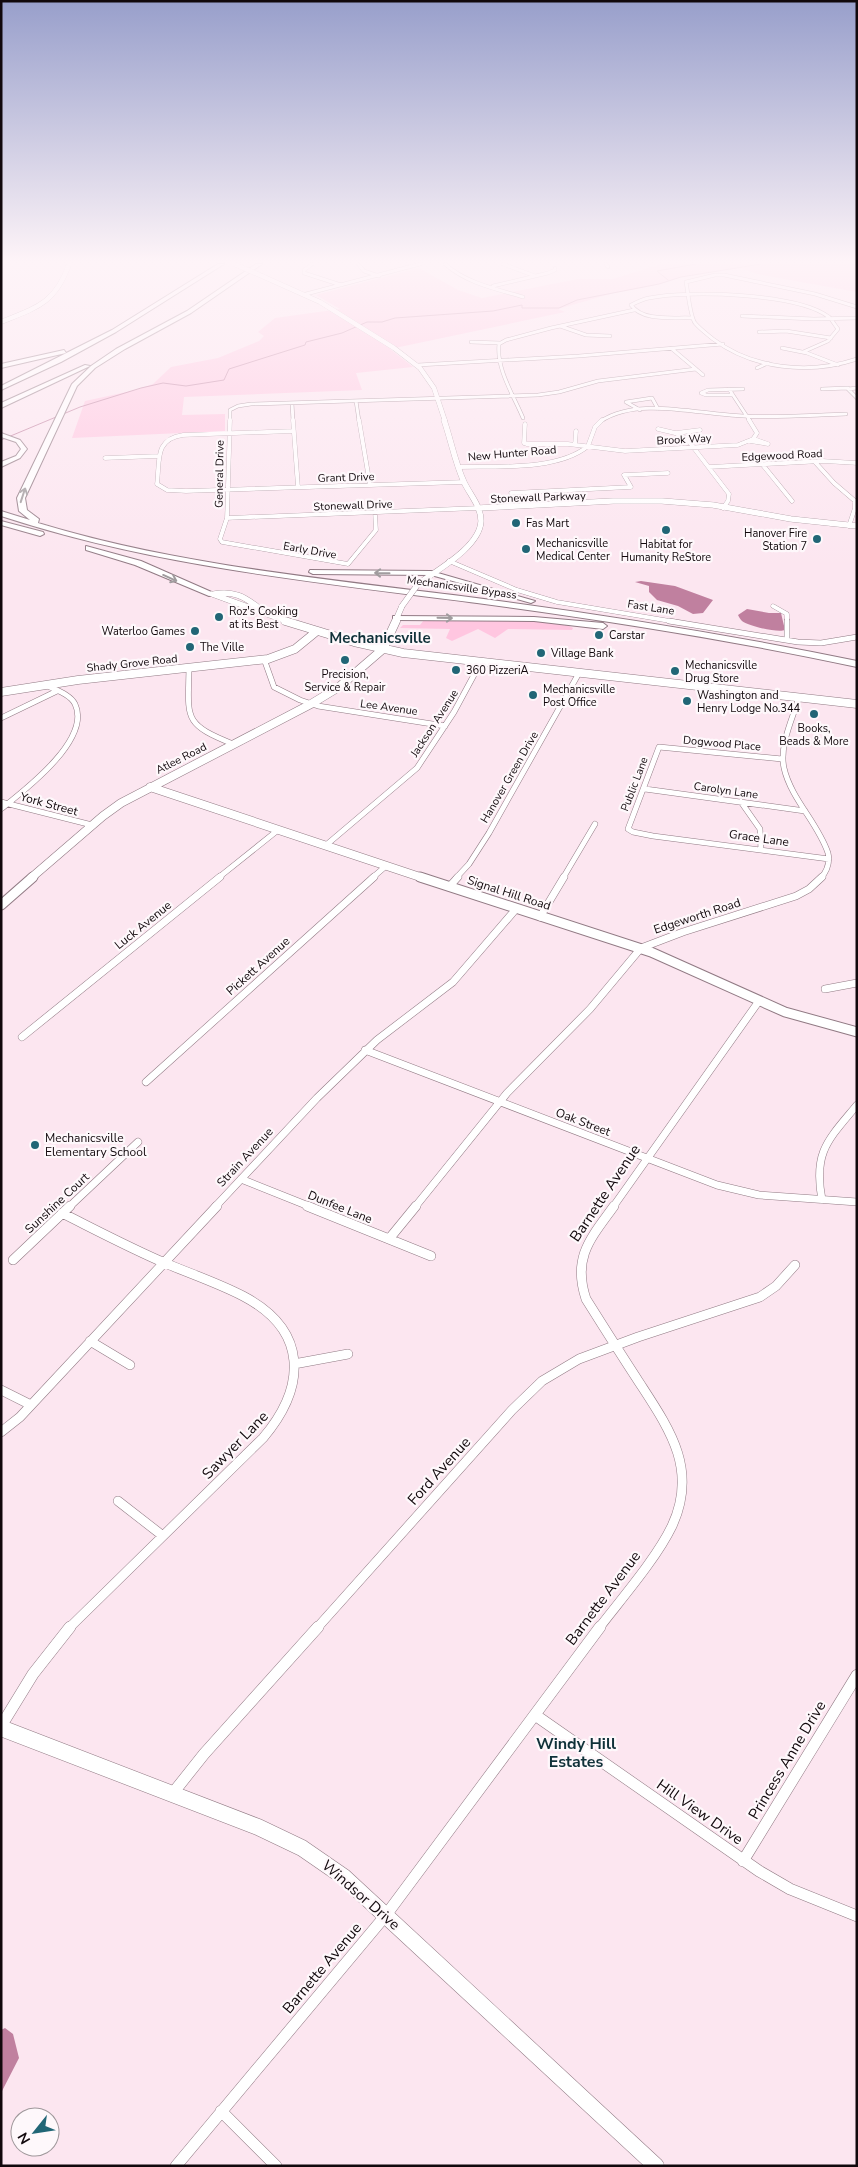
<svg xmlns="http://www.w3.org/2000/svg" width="858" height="2167" font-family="'Nunito Sans',sans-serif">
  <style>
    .green { fill: #ffc6e0 }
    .water { fill: #c0809f }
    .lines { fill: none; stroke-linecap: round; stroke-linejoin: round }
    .stream { stroke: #c0809f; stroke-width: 1 }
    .street-far5-casing { stroke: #917a84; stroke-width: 4 }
    .street-far4-casing { stroke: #917a84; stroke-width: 4.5 }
    .street-far3-casing { stroke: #917a84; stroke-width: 6 }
    .street-far2-casing { stroke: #917a84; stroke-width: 8 }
    .street-far1-casing { stroke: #917a84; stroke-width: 10 }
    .street-casing { stroke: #917a84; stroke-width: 12 }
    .secondary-far4-casing { stroke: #917a84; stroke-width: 5 }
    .secondary-far3-casing { stroke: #917a84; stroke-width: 6 }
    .secondary-far2-casing { stroke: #917a84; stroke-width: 9 }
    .secondary-far1-casing { stroke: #917a84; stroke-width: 11 }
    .secondary-casing { stroke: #917a84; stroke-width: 17 }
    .highway-casing { stroke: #917a84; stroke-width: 2 }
    .street-far5 { stroke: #fff; stroke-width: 3 }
    .street-far4 { stroke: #fff; stroke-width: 4 }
    .street-far3 { stroke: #fff; stroke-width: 5 }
    .street-far2 { stroke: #fff; stroke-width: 7 }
    .street-far1 { stroke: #fff; stroke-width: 9 }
    .street { stroke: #fff; stroke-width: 11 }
    .secondary-far4 { stroke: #fff; stroke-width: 4.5 }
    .secondary-far3 { stroke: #fff; stroke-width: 5.5 }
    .secondary-far2 { stroke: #fff; stroke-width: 8 }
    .secondary-far1 { stroke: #fff; stroke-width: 9 }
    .secondary { stroke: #fff; stroke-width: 16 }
    .highway { fill: #fff; fill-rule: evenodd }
    .secondary-bridge-far1-casing { stroke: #917a84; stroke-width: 5; stroke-linecap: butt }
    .secondary-bridge-casing { stroke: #917a84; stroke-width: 6; stroke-linecap: butt }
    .secondary-bridge-far1 { stroke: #fff; stroke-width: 4.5 }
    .secondary-bridge { stroke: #fff; stroke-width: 5.5 }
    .oneway { stroke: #a09c9e }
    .poi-dot { fill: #216676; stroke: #fef8fb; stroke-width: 2 }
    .labels { text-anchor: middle; stroke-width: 4.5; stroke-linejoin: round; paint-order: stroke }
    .far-street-label { font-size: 11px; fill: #11080c; stroke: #fef8fb }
    .far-poi-label { font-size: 11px; fill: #11080c; stroke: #fef8fb; text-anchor: start }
    .street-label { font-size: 12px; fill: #11080c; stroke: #fef8fb }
    .poi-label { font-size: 12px; fill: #11080c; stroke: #fef8fb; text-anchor: start }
    .far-district-label { font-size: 15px; font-weight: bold; fill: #103139; stroke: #fef8fb }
    .near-street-label { font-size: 15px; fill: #11080c; stroke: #fef8fb }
    .near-neighbourhood-label { font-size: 16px; font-weight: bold; fill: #103139; stroke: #fef8fb }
  </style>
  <rect width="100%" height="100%" fill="#fce6f0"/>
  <!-- green -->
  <path class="green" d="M661,264h196v28l-100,-18 -19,-7 -57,10 -22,7 -45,9 -56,16 7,3 -175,37 23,18 -57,6 6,17 -178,7 -2,18 43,-1v17l-153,7 13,-37 51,-11 17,-6 18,-17 47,-9 41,-17 5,-5 -6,-4 17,-14 65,-9 -24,-14 103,-27 39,22 24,8 96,-19h35z
    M424,620c21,0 139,-2 149,8l-1,2 -64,-1 -13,9 -17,-9 -26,12 -6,-3 4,-9 -50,-1 3,-3h17z"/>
  <!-- water -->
  <path class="water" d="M641,581l34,5 38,14 -10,13 -10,1 -15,-8 -21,-6 -8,-8v-6l-14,-4z
    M747,609l22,4h12l4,17c-7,3 -37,-4 -43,-9 -2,-2 -3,-4 -4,-6z
    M5,2028l8,6 6,24 -18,35v-63z"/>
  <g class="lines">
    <!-- stream -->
    <path class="stream" d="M852,264l5,1
      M668,280l-11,-9 39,-7
      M1,440l79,-33 61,-19 22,-5 23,3 38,-6 5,-11 76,-24 1,-3 36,-9 25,-11h15l13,-4 98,-7 29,-6v3h37l18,-8 82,-16 22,-7 80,-13"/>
    <!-- street-far5 casing -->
    <g class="street-far5-casing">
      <path id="street-far5" d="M312,264l-8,6v3l37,12
        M358,264l6,7 15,5
        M445,264c21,19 51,25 78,33
        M503,264l32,12
        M606,264l2,3
        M493,286l55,-13 7,-3v-2
        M306,294l114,-30
        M857,307l-42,-13 -91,-19h-9l-29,7c2,10 4,34 9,41 5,6 12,11 18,16 40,30 96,36 144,20
        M742,316l72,3 43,-1
        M692,318c-18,-1 -49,4 -61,-13 6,-3 12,-6 18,-7 38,-8 149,-5 180,19 3,3 6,8 9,12l-10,12 -25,11
        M560,326l26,9 24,1
        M759,332l27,-1 45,7
        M471,342l29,1
        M671,348l32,27
        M782,348l25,5 31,12
        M418,365l161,-9 144,-12
        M757,368l11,-5
        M857,388l-9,1 9,9
        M729,389l21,32
        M822,389l26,-1
        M732,395h-26l-5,-2 7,-3 35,-1
        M356,401l3,20
        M292,403l1,18
        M640,410l-14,-8 26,-4 6,11
        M523,418c-9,-22 -27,-49 -24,-74l7,-4 45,-12 83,-18
        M230,421v-11l8,-4 13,-2 287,-9 21,-3 39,-11 98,-12
        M601,421c38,-25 99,-6 142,-5 34,2 69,-1 103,-2"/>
    </g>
    <!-- street-far4 casing -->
    <g class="street-far4-casing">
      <path id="street-far4" d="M230,420l-3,98 -7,21 2,3 126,22 28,-34 -1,-18
        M293,420l5,67
        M359,420l11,65
        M525,424l-1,19 3,1h41l57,7 113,-6 15,-6 4,-6 -8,-13
        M658,429l17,4 12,6 42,55 -1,7 -5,7
        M294,431l-111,4c-29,4 -23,26 -26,49l10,6 19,1 278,-9
        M676,433l24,-3
        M750,441l18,3 -14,-5
        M575,445l1,-14
        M105,458l54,-2
        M815,462l19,21 21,18v7l-6,18
        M762,464l30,37
        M459,467c37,-1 99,4 129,-21l7,-19 7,-7
        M709,467l114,-6 34,2
        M511,493l120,-6 -7,-12 44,-2
        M227,518l252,-10
        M449,561l68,29 40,12 119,20
        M773,606l14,8v8"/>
    </g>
    <!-- street-far3 casing -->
    <g class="street-far3-casing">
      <path id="street-far3" d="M669,621l129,21 23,1 36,-6
        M787,621v19
        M264,659l10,28 26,13 18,6 127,20
        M189,668c-1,51 -6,56 44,76
        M799,697c-6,21 -20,48 -15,71 7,31 34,55 44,85 2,9 -1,18 -7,25
        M1,718l56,-27
        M782,759l-123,-12 -31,82 5,3 20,4 176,23
        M645,789l160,22
        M1,802l91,23
        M741,802l19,27 1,21
        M1,809c24,-19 91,-70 74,-105 -5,-10 -20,-14 -29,-19
        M325,846l92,-78 37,-56 27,-50
        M218,878l60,-48
        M372,878l14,-12
        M456,878l13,-14 20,-31 90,-160
        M563,878l32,-54"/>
    </g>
    <!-- street-far2 casing -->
    <g class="street-far2-casing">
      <path id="street-far2" d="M449,887l9,-10
        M540,917l24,-40
        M825,989l32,-6
        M22,1037l198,-160
        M365,1050l352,135 42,10 98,7
        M146,1082l228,-205
        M241,1179l70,28
        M822,1200c-9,-48 6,-60 35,-95
        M69,1207l69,-65
        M215,1207l102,-109 60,-58 76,-58 63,-73
        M415,1207l92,-114 83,-84 51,-61 42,-16 113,-36 13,-7 13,-12
        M613,1207l146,-206"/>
    </g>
    <!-- street-far1 casing -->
    <g class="street-far1-casing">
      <path id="street-far1" d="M307,1206l124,50
        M62,1213c34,17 68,35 103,50 26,11 53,20 78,33 65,34 64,90 20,142l-194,190
        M389,1239l27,-33
        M13,1260l57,-54
        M90,1341l40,24
        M294,1364l54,-10
        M1,1390l30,15
        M1,1432l19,-15 197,-211
        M118,1501l45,35
        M317,1628l195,-218 30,-29 37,-22 59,-22 122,-40 16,-11 19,-21
        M599,1628c23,-30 57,-69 73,-102 27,-58 -4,-99 -35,-147 -17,-26 -34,-53 -51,-80 -14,-42 5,-61 28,-93"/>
    </g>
    <!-- street casing -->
    <g class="street-casing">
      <path id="street" d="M535,1715l224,156 31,18 67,27
        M1,1726l32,-52 37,-47
        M173,1793l31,-39 114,-127
        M743,1861l114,-186
        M221,2111l55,55
        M176,2166l210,-251 214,-288"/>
    </g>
    <!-- secondary-far4 casing -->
    <g class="secondary-far4-casing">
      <path id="secondary-far4" d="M262,276l58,26 74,46 26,20 14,20 11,33
        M1,322c35,-14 55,-19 68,-58"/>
    </g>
    <!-- secondary-far3 casing -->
    <g class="secondary-far3-casing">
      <path id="secondary-far3" d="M479,508l134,-7h49l51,4 78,14 66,7
        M418,584c19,-14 62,-37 63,-63 0,-15 -11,-26 -17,-39 -9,-19 -13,-42 -20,-62
        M212,594l77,28
        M214,594c19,-4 31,3 45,14
        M395,622l7,-16"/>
    </g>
    <!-- secondary-far2 casing -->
    <g class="secondary-far2-casing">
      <path id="secondary-far2" d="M285,621l69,21 49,11 454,51
        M1,692l77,-12 190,-21 27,-10 22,-18
        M150,787l273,91
        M31,878l72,-62 18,-13 190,-99 28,-17 44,-38 13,-28"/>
    </g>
    <!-- secondary-far1 casing -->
    <g class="secondary-far1-casing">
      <path id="secondary-far1" d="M420,877l231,75 134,60 72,20
        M1,905l32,-28"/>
    </g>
    <!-- secondary casing -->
    <g class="secondary-casing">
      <path id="secondary" d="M1,1728l257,99 44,21 42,29 312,289"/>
    </g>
    <!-- highway casing -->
    <g class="highway-casing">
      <path id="highway" d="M218,264h6l-108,68 -55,30 -60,28v-4l111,-56z
        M256,264h6l-71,49 -66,36 -30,19 -18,18 -52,112 2,12 12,9 -1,4c138,42 281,55 423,73 133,17 265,38 396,65v6c-126,-27 -252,-47 -380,-64 -160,-21 -321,-36 -476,-87v-5l29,9 -11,-9 -2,-13 55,-114 19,-18 25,-17 71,-38z
        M64,350l2,3 -65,15v-4z
        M85,365l5,1 -89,42v-5z
        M1,433l19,7 7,9 -7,9 -19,9v-5l15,-6 5,-7 -5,-7 -15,-5z
        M1,521l42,11 1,2 -4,2 -39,-11z
        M86,546l55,15 75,33 -7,2 -74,-31 -49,-15z
        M310,570l121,1 104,30 -4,2 -100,-28 -118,-1 -4,-2z
        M393,616l141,1 69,6 4,3 -4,3 -69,-8 -138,-1h-3z"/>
    </g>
    <!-- street-far5 -->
    <use href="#street-far5" class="street-far5"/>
    <!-- street-far4 -->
    <use href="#street-far4" class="street-far4"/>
    <!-- street-far3 -->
    <use href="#street-far3" class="street-far3"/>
    <!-- street-far2 -->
    <use href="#street-far2" class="street-far2"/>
    <!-- street-far1 -->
    <use href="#street-far1" class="street-far1"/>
    <!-- street -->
    <use href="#street" class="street"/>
    <!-- secondary-far4 -->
    <use href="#secondary-far4" class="secondary-far4"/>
    <!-- secondary-far3 -->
    <use href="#secondary-far3" class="secondary-far3"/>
    <!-- secondary-far2 -->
    <use href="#secondary-far2" class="secondary-far2"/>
    <!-- secondary-far1 -->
    <use href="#secondary-far1" class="secondary-far1"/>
    <!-- secondary -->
    <use href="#secondary" class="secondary"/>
    <!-- highway -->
    <use href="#highway" class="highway"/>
    <!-- secondary-bridge-far1 casing -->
    <g class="secondary-bridge-far1-casing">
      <path id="secondary-bridge-far1" d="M234,264l28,12"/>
    </g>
    <!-- secondary-bridge casing -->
    <g class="secondary-bridge-casing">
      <path id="secondary-bridge" d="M402,606l16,-22"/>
    </g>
    <!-- secondary-bridge-far1 -->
    <use href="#secondary-bridge-far1" class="secondary-bridge-far1"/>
    <!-- secondary-bridge -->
    <use href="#secondary-bridge" class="secondary-bridge"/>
  </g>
  <!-- one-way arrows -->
  <defs><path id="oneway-shaft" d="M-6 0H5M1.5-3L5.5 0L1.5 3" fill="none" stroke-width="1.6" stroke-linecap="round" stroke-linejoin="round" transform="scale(1.25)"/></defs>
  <g class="oneway">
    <use href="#oneway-shaft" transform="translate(23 495) rotate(-72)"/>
    <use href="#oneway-shaft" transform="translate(382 573) rotate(-179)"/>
    <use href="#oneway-shaft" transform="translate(170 578) rotate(24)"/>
    <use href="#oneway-shaft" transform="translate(445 618) rotate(1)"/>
  </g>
  <!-- sky -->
  <linearGradient id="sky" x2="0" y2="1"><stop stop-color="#989fcb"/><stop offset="0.46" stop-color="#fef4f8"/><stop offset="1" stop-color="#fef4f8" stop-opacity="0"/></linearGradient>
  <rect width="858" height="568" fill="url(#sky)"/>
  <!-- markers -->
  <g class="poi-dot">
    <circle cx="516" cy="523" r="5"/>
    <circle cx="666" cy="530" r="5"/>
    <circle cx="817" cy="539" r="5"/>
    <circle cx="526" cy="549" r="5"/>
    <circle cx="219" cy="617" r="5"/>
    <circle cx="195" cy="631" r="5"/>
    <circle cx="599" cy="635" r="5"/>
    <circle cx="190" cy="647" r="5"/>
    <circle cx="541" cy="653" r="5"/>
    <circle cx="345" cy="660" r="5"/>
    <circle cx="456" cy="670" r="5"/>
    <circle cx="675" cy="671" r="5"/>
    <circle cx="533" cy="695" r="5"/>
    <circle cx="687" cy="701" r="5"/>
    <circle cx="814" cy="714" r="5"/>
    <circle cx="35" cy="1145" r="5"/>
  </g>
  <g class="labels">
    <!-- far-street labels -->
    <g class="far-street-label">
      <text transform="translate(684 439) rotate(-3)" y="4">Brook Way</text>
      <text transform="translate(512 453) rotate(-5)" y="4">New Hunter Road</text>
      <text transform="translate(782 455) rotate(-3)" y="4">Edgewood Road</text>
      <text transform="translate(219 474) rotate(-89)" y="4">General Drive</text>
      <text transform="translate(346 477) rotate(-2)" y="4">Grant Drive</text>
      <text transform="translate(538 497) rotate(-2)" y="4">Stonewall Parkway</text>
      <text transform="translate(353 505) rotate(-2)" y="4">Stonewall Drive</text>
      <text transform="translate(310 550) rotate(10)" y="4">Early Drive</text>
      <text transform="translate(462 587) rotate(8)" y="4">Mechanicsville Bypass</text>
      <text transform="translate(651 607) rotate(9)" y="4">Fast Lane</text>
      <text transform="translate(132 663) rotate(-6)" y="4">Shady Grove Road</text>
      <text transform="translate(389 707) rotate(8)" y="4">Lee Avenue</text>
      <text transform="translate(434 723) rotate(-57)" y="4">Jackson Avenue</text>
      <text transform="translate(722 743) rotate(5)" y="4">Dogwood Place</text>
      <text transform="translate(181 758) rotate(-27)" y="4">Atlee Road</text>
      <text transform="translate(509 777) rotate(-60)" y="4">Hanover Green Drive</text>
      <text transform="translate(634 784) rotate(-69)" y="4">Public Lane</text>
      <text transform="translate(726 790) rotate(8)" y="4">Carolyn Lane</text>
    </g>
    <!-- far-poi labels -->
    <g class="far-poi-label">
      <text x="526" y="527">Fas Mart</text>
      <text x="807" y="537" text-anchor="end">Hanover Fire<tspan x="807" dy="13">Station 7</tspan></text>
      <text x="536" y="547">Mechanicsville<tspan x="536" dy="13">Medical Center</tspan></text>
      <text x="666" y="548" text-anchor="middle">Habitat for<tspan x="666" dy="13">Humanity ReStore</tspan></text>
      <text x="229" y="615">Roz's Cooking<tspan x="229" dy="13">at its Best</tspan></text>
      <text x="185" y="635" text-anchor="end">Waterloo Games</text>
      <text x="609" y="639">Carstar</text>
      <text x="200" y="651">The Ville</text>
      <text x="551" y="657">Village Bank</text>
      <text x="685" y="669">Mechanicsville<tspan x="685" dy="13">Drug Store</tspan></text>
      <text x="466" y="674">360 PizzeriA</text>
      <text x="345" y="678" text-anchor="middle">Precision,<tspan x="345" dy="13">Service &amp; Repair</tspan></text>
      <text x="543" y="693">Mechanicsville<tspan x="543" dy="13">Post Office</tspan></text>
      <text x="697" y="699">Washington and<tspan x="697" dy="13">Henry Lodge No.344</tspan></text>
      <text x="814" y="732" text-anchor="middle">Books,<tspan x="814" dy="13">Beads &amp; More</tspan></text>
    </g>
    <!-- street labels -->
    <g class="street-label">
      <text transform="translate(49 804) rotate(15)" y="4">York Street</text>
      <text transform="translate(759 838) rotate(8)" y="4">Grace Lane</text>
      <text transform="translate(509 893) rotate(18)" y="4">Signal Hill Road</text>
      <text transform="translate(697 916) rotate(-18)" y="4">Edgeworth Road</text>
      <text transform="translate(143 925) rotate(-39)" y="4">Luck Avenue</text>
      <text transform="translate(258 966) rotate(-42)" y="4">Pickett Avenue</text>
      <text transform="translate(583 1122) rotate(21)" y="4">Oak Street</text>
      <text transform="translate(245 1157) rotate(-47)" y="4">Strain Avenue</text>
      <text transform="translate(57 1203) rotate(-43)" y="4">Sunshine Court</text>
      <text transform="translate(340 1207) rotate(22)" y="4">Dunfee Lane</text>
    </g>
    <!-- poi labels -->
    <g class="poi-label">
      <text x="45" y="1142">Mechanicsville<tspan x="45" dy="14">Elementary School</tspan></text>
    </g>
    <!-- far-district labels -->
    <g class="far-district-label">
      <text x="380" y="643">Mechanicsville</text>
    </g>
    <!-- near-street labels -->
    <g class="near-street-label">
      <text transform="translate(605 1193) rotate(-56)" y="5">Barnette Avenue</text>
      <text transform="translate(235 1445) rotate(-46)" y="5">Sawyer Lane</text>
      <text transform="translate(439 1471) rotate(-48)" y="5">Ford Avenue</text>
      <text transform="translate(603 1598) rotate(-53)" y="5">Barnette Avenue</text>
      <text transform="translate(787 1760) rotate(-59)" y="5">Princess Anne Drive</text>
      <text transform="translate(700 1812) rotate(35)" y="5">Hill View Drive</text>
      <text transform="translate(361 1895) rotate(41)" y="5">Windsor Drive</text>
      <text transform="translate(322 1968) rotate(-50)" y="5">Barnette Avenue</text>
    </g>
    <!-- near-neighbourhood labels -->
    <g class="near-neighbourhood-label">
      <text x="576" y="1749">Windy Hill<tspan x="576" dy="18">Estates</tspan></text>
    </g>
  </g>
  <!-- border -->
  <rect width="858" height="2167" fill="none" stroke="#11080c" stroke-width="5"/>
  <!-- north arrow -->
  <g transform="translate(35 2132) rotate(240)"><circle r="24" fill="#fef8fb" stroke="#9f989b"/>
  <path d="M0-4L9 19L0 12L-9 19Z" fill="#216676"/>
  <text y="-8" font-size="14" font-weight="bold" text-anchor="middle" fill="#11080c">N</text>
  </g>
</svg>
